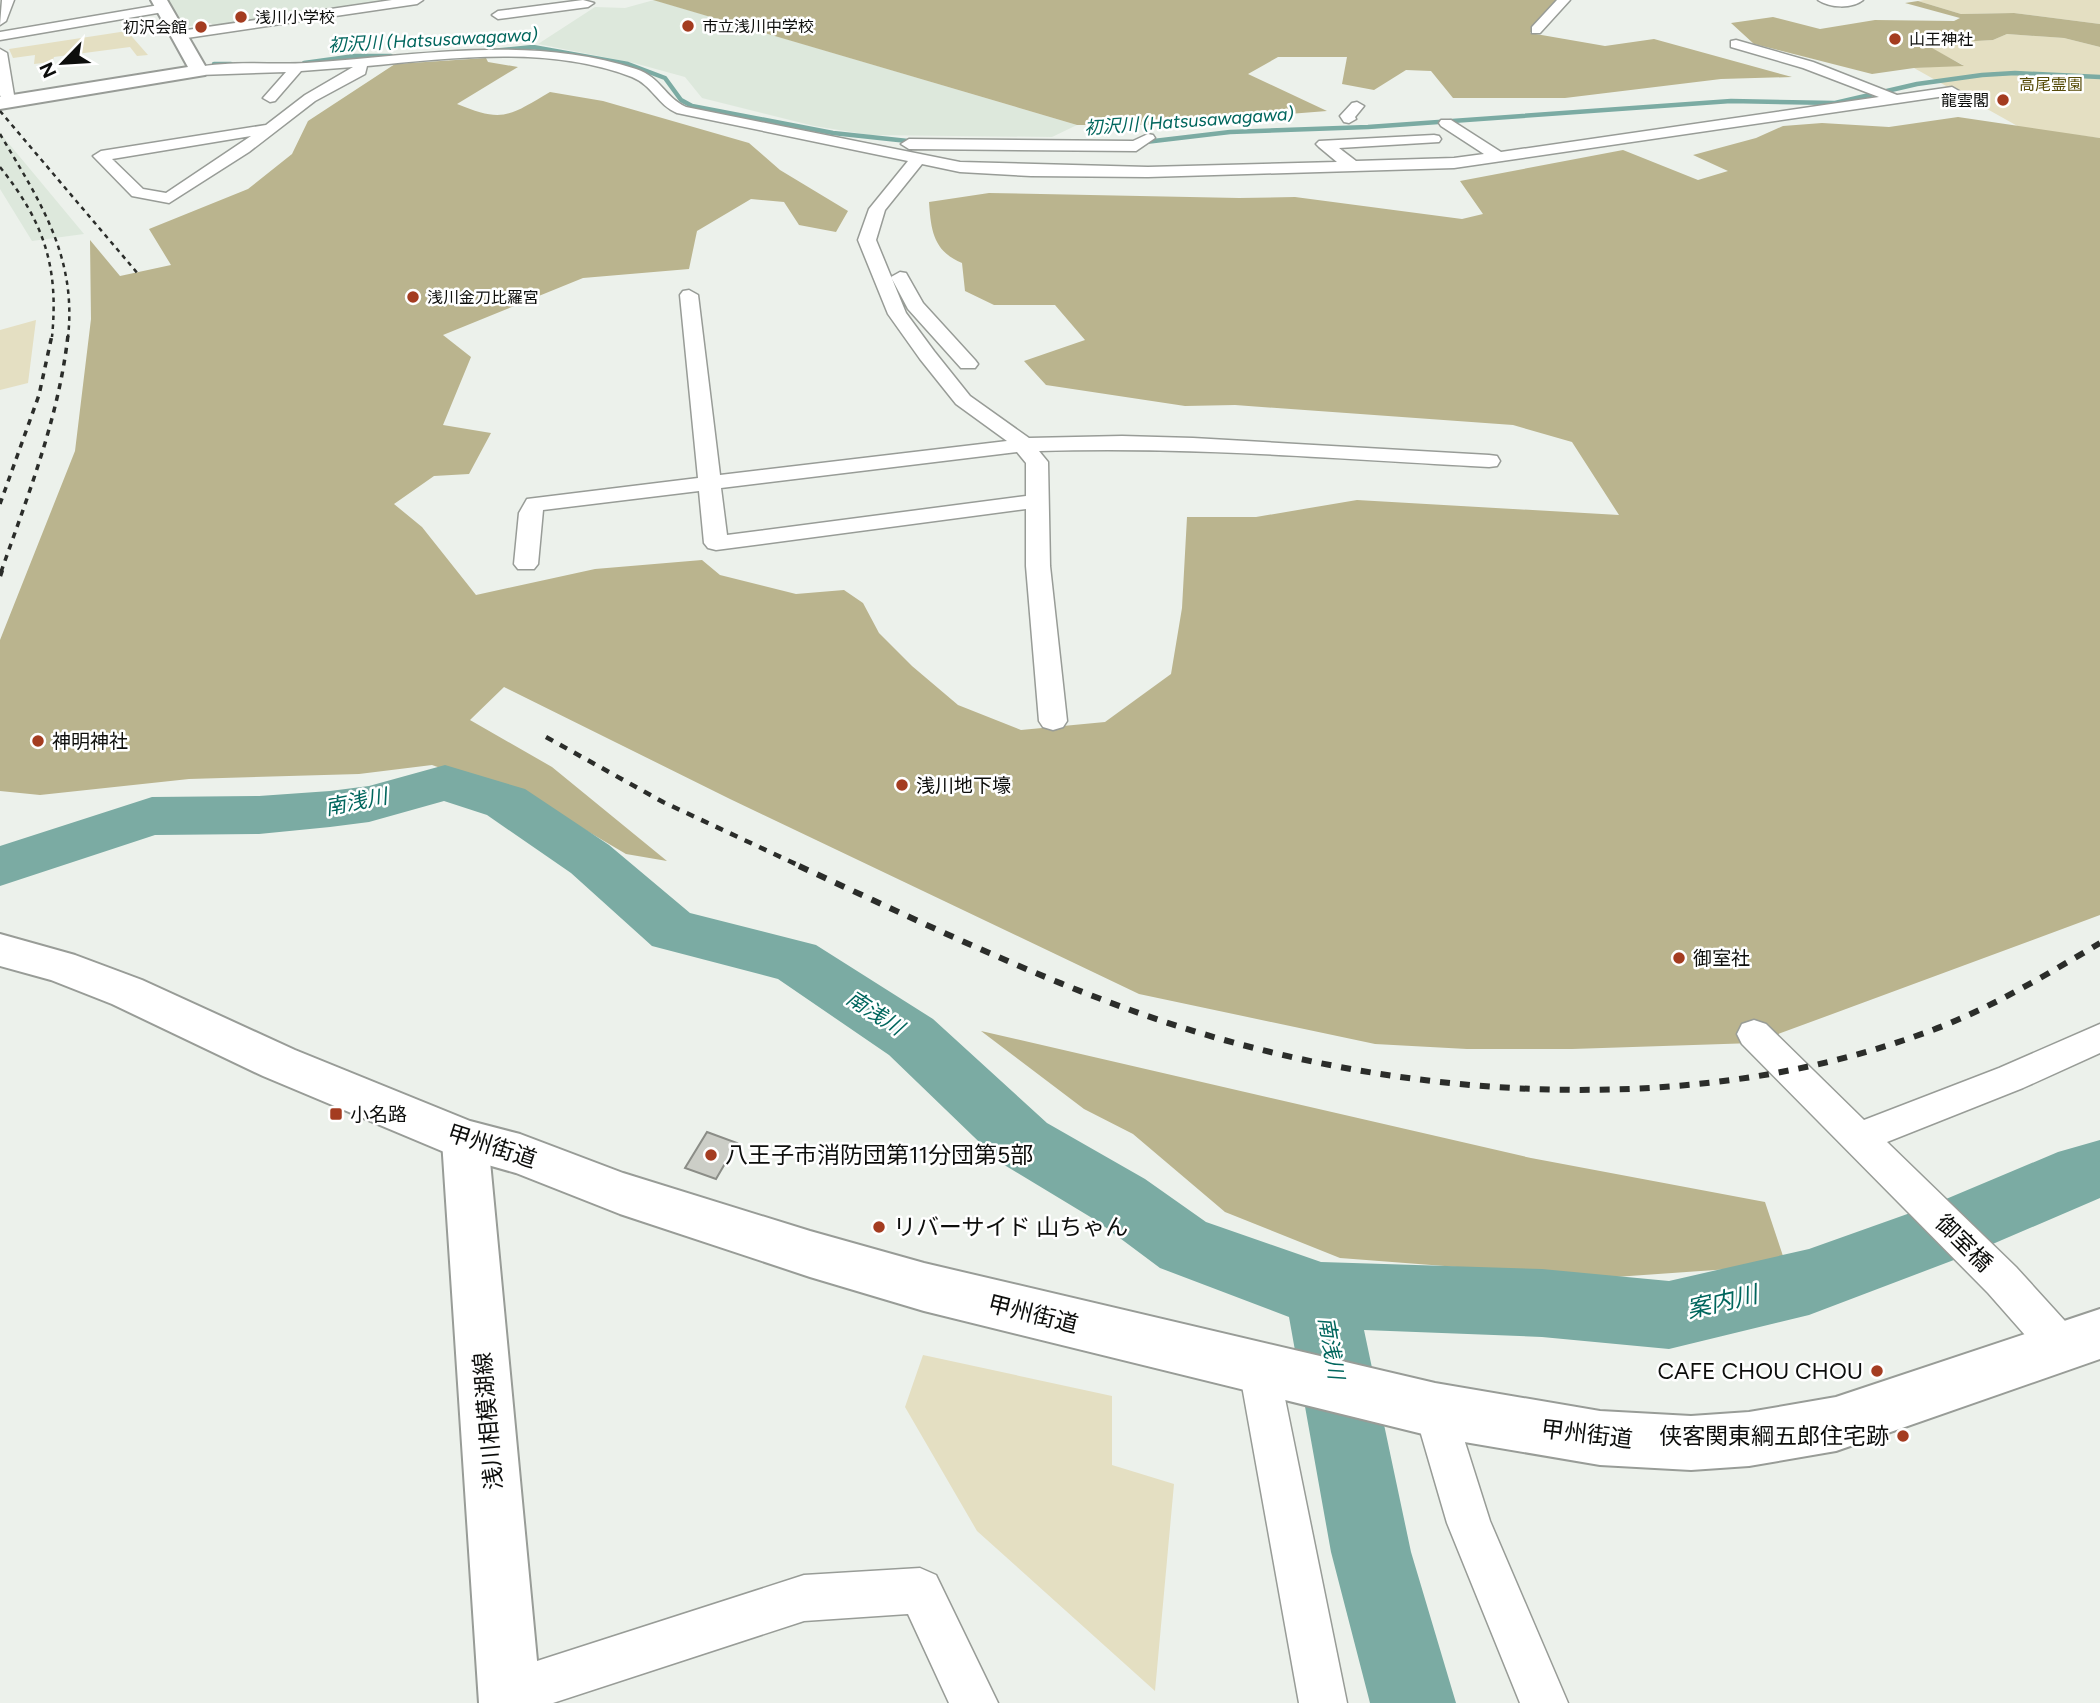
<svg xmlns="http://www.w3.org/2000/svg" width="2100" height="1703" font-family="Figtree,'Noto Sans JP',sans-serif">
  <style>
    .built { fill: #dde8dc }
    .green { fill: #e4dfc2 }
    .forest { fill: #bab48e }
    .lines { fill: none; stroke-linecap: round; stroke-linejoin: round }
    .stream { stroke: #7baba3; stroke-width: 4.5 }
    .river { fill: #7baba3; fill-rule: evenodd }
    .building { fill: #cccec7; stroke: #8b8d87; stroke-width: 2 }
    .street-casing { stroke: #989c97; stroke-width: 3 }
    .secondary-casing { stroke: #989c97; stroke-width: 4 }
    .highway-casing { stroke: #989c97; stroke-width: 4 }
    .street { fill: #fff; fill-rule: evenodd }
    .secondary { fill: #fff; fill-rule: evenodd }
    .highway { fill: #fff; fill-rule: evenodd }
    .rail-far3 { stroke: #2b2d2a; stroke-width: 2.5; stroke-dasharray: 4.5 4.5; stroke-linecap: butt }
    .rail-far2 { stroke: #2b2d2a; stroke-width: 3.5; stroke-dasharray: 6 6; stroke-linecap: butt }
    .rail-far1 { stroke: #2b2d2a; stroke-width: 4.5; stroke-dasharray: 8 8; stroke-linecap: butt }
    .rail { stroke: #2b2d2a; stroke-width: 6; stroke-dasharray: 10 10; stroke-linecap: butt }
    .poi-dot { fill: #a43c20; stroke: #fff; stroke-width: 2.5 }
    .labels { text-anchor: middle; stroke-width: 5; stroke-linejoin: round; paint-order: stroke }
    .far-poi-label { font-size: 16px; fill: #0d0e0c; stroke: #fff; text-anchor: start }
    .far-park-label { font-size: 16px; fill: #574c09; stroke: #fff }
    .far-water-label { font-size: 18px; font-style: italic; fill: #00665d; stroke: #fff }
    .poi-label { font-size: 19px; fill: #0d0e0c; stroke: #fff; text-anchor: start }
    .water-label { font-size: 21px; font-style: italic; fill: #00665d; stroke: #fff }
    .near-street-label { font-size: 23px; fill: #0d0e0c; stroke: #fff }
    .near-poi-label { font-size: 23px; fill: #0d0e0c; stroke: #fff; text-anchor: start }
    .near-water-label { font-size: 24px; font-style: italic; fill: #00665d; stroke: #fff }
  </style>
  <rect width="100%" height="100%" fill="#ecf1eb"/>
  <!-- built -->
  <path class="built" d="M168,0h249l-201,30 -5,-7 -27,4z
    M654,0l423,125 -25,12 -182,-2 -56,-9 -112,-28 -17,-21 -51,-14 -96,-19 57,-37 30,1z
    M0,133l84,101 -52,7 -32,-52z"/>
  <!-- green -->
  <path class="green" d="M1924,0h176v24l-86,-11 -53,1 -43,-13z
    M127,31l21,24 -11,1 -7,-9 -76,10 -2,5 -18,2 1,-9 -22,3 -4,-9z
    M2007,34l57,4 36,9v91l-79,-10 -107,-60 49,-3 -40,-21 70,-4z
    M36,320l-8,63 -28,7v-60z
    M923,1355l189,41v69l62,19 -19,207 -178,-160 -72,-124z"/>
  <!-- forest -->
  <path class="forest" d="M653,0h907l-30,33 75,13 49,-7 138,38 -71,2 -156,19h-112l-22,-27 -25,-1 -32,20 -32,-6 5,-27h-69l-30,17 79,37 -179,14h-71z
    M1918,1l43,13 53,-1 86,11v23l-36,-9 -57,-4 -14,6 -68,4 39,22 -50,2 -42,6 -118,-30 -23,-21 42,-6 47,12 55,-9 79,1 6,-3 -55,-15z
    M486,58l2,4 30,5 -61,37c46,19 52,12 93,-12l53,9 146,42 31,27 68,41 -12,21 -37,-7 -15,-23 -33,-3 -54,32 -8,38 -106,9 -140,57 28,22 -28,68 48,8 -22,41 -35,2 -40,28 28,23 54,68 119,-26 107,-9 18,15 76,19 48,-4 19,13 16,30 33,33 46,39 63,25 84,-8 66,-48 11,-66 5,-91h69l101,-17 262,15 -47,-73 -59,-17 -278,-20 -50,1 -139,-21 -22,-24 61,-21 -30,-35h-61l-29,-14 -3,-28c-29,-12 -31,-33 -33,-61l60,-9 250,5 56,-1 167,22 21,-5 -23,-33 163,-31 75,30 30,-9 -35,-16 63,-17 27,-12 39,-3 67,4 69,-10 142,21v777l-346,128 -182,6h-105l-92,-5 -236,-50 -409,-195 -226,-112 -34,33 82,47 115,94 -41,-7 -88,-52 -106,-37 -73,9 -170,5 -149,16 -40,-4v-151l75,-189 16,-132 -1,-79 30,36 51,-11 -22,-36 99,-40 44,-35 16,-33 87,-57z
    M981,1031l550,127 234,44 21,63 -185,13 -261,-20 -115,-46 -92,-78 -49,-25z"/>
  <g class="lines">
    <!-- stream -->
    <path class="stream" d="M492,51l41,-4 95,17 37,14 16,22 11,6 141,27 84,9
      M304,63l51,-7h36
      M214,64h17
      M1137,143l93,-11 138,-5 363,-26 104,2 82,-19 65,-9 33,-2 85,4"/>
    <!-- river -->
    <path class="river" d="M445,765l80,24 84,56 81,68 126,32 117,74 114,104 98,56 61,43 115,40 221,7 127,12 140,-32 118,-42 131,-55 42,-12v58l-133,57 -158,60 -140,34 -127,-12 -178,-7 47,222 45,151h-86l-39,-151 -42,-235 -129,-49 -63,-47 -96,-58 -112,-108 -111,-76 -126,-33 -81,-73 -84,-58 -43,-14 -75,21 -39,5 -71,7 -104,1 -155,51v-40l152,-49 107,-1 71,-5 39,-5z"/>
  </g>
  <!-- building -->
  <path class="building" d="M707,1132l30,11 -21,36 -31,-11z"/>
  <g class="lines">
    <!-- street casing -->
    <g class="street-casing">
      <path id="street" d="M2,0h12l-8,21 -6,4z
        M392,0h31l-6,4 -237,35 -6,-4 6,-4z
        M583,0l11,3 -6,4 -90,12 -6,-4 6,-4z
        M1557,0h13l-30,33h-8v-6z
        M1818,0h45c-11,9 -33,8 -45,0z
        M165,4l6,4 -2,3 -169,29v-8z
        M1736,40l77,22 84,33 55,-8 7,4 -7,4 -498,73 -306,9 -117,-1 -71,-4 -38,-8 -37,46 -9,30 30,73 28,38 36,45 59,42 93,-2 71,2 296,17 8,1 3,5 -3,5 -8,1c-150,-8 -300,-21 -450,-16l9,11 2,104 17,155 -4,6 -10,3 -10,-3 -4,-6 -13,-155v-57l-310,41 -8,-2 -4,-5 -5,-52 -156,19 -5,54 -4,5h-16l-4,-5 5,-51 8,-14 171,-21 -18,-183 3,-4 6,-1 9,5 22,180 287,-34 -51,-37 -36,-45 -32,-45 -30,-74 11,-31 39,-48 -231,-48c-19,-8 -25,-28 -45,-36 -83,-32 -180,-19 -265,-11l-2,8 -50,27 -66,51 -80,51 -37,-7 -39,-40 8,-5 165,-26 39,-30 48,-28 -52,4 -26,30 -5,1 -7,-4 23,-26 -87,3 -5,-1v-6c36,-8 76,-3 112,-5 110,-7 222,-29 330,6 26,9 28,28 50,38l274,55 188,5 189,-5 -18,-15 -3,-3 3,-3 115,-6 5,1 2,3 -2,3 -100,6 17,13 98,-3 30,-4 -43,-28 -2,-3 2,-3h10l50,32 378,-55 -76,-29 -72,-21v-6zM251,136l-85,57 -23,-4 -31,-30zM1017,452l9,11v33l-299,39 -6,-47z
        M0,49l7,4 8,48 -7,4 -5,-1 -3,-9z
        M1357,102l7,4 -9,11 1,2 -7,4 -5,-1 -4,-6 12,-13z
        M1148,134l5,1 2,3 -19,13 -227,-2 -8,-5 8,-5 224,2z
        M900,272l6,1 17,30 52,57 3,4 -3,4h-14l-53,-59 -17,-32z
        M1754,1020l12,4 98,96 135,-52 101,-44v29l-77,35 -136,54 129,125 59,65 6,14 -6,14 -14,5 -14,-5 -59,-67 -246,-249 -5,-10 5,-10z
        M1259,1349l14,6 6,14 68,334h-48l-60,-334 6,-14z
        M1435,1389l15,6 40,126 78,182h-48l-73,-180 -33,-113 6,-15z
        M920,1568l16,7 62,128h-49l-41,-89 -104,7 -251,82h-64l-4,-9 7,-17 17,-7 295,-95z"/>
    </g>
    <!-- secondary casing -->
    <g class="secondary-casing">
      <path id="secondary" d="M151,0h16l41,71 -3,4 -205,34v-12l188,-30z
        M465,1120l16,6 7,14 53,563h-62l-37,-563 7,-14z"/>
    </g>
    <!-- highway casing -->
    <g class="highway-casing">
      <path id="highway" d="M0,934l75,21 67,25 153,70 175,71 50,13 103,39 187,58 114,32 511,120 165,28 91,5 58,-4 87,-15 264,-88v50l-264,92 -87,15 -58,4 -91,-5 -165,-28 -511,-126 -114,-34 -190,-63 -104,-41 -67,-19 -186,-78 -151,-72 -61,-24 -51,-14z"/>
    </g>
    <!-- street -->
    <use href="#street" class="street"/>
    <!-- secondary -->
    <use href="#secondary" class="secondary"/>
    <!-- highway -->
    <use href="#highway" class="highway"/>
    <!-- rail-far3 -->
    <path class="rail-far3" d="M0,111l139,164
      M0,134c39,66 77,122 68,203
      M0,167c44,55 59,100 52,170"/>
    <!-- rail-far2 -->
    <path class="rail-far2" d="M0,504l39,-109 13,-60
      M1,572c27,-77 58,-155 67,-237"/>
    <!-- rail-far1 -->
    <path class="rail-far1" d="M0,576l2,-6
      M546,737l117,65 139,65"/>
    <!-- rail -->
    <path class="rail" d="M799,866c118,54 236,112 360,154 236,79 520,100 757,16 65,-22 125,-58 184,-93"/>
  </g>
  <!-- markers -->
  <g class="poi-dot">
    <circle cx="241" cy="17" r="7"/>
    <circle cx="688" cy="26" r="7"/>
    <circle cx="201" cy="27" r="7"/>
    <circle cx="1895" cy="39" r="7"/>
    <circle cx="2003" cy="100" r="7"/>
    <circle cx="413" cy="297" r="7"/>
    <circle cx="38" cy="741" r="7"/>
    <circle cx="902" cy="785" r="7"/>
    <circle cx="1679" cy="958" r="7"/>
    <rect x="329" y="1107" width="14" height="14" rx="3.5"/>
    <circle cx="711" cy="1155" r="7"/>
    <circle cx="879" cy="1227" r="7"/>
    <circle cx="1877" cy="1371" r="7"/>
    <circle cx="1903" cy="1436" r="7"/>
  </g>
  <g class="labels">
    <!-- far-poi labels -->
    <g class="far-poi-label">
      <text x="255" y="23">浅川小学校</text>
      <text x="702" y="32">市立浅川中学校</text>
      <text x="187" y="33" text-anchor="end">初沢会館</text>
      <text x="1909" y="45">山王神社</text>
      <text x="1989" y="106" text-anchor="end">龍雲閣</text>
      <text x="427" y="303">浅川金刀比羅宮</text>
    </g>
    <!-- far-park labels -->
    <g class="far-park-label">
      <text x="2051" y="90">高尾霊園</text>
    </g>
    <!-- far-water labels -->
    <g class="far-water-label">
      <text transform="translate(433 40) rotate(-3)" y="6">初沢川 (Hatsusawagawa)</text>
      <text transform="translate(1189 121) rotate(-4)" y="6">初沢川 (Hatsusawagawa)</text>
    </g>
    <!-- poi labels -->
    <g class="poi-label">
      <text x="52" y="748">神明神社</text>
      <text x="916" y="792">浅川地下壕</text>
      <text x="1693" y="965">御室社</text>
      <text x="350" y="1121">小名路</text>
    </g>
    <!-- water labels -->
    <g class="water-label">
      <text transform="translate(356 802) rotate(-11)" y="7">南浅川</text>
      <text transform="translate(875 1013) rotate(33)" y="7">南浅川</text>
      <text transform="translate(1331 1348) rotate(80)" y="7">南浅川</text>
    </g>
    <!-- near-street labels -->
    <g class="near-street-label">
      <text transform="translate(492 1146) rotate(18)" y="8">甲州街道</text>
      <text transform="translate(1964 1243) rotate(45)" y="8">御室橋</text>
      <text transform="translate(1033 1314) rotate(14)" y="8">甲州街道</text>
      <text transform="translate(488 1421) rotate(-95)" y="8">浅川相模湖線</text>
      <text transform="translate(1587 1434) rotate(7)" y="8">甲州街道</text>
    </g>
    <!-- near-poi labels -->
    <g class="near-poi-label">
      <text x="725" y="1163">八王子市消防団第11分団第5部</text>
      <text x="893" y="1235">リバーサイド 山ちゃん</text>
      <text x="1863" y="1379" text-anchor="end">CAFE CHOU CHOU</text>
      <text x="1889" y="1444" text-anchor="end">侠客関東綱五郎住宅跡</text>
    </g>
    <!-- near-water labels -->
    <g class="near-water-label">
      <text transform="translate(1722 1302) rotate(-13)" y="8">案内川</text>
    </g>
  </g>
  <!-- north arrow -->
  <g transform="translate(63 63) rotate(245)" stroke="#ffffff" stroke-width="5" paint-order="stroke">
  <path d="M0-5L12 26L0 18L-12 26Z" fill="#0d0e0c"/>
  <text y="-10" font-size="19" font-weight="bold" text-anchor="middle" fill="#0d0e0c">N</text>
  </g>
</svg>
